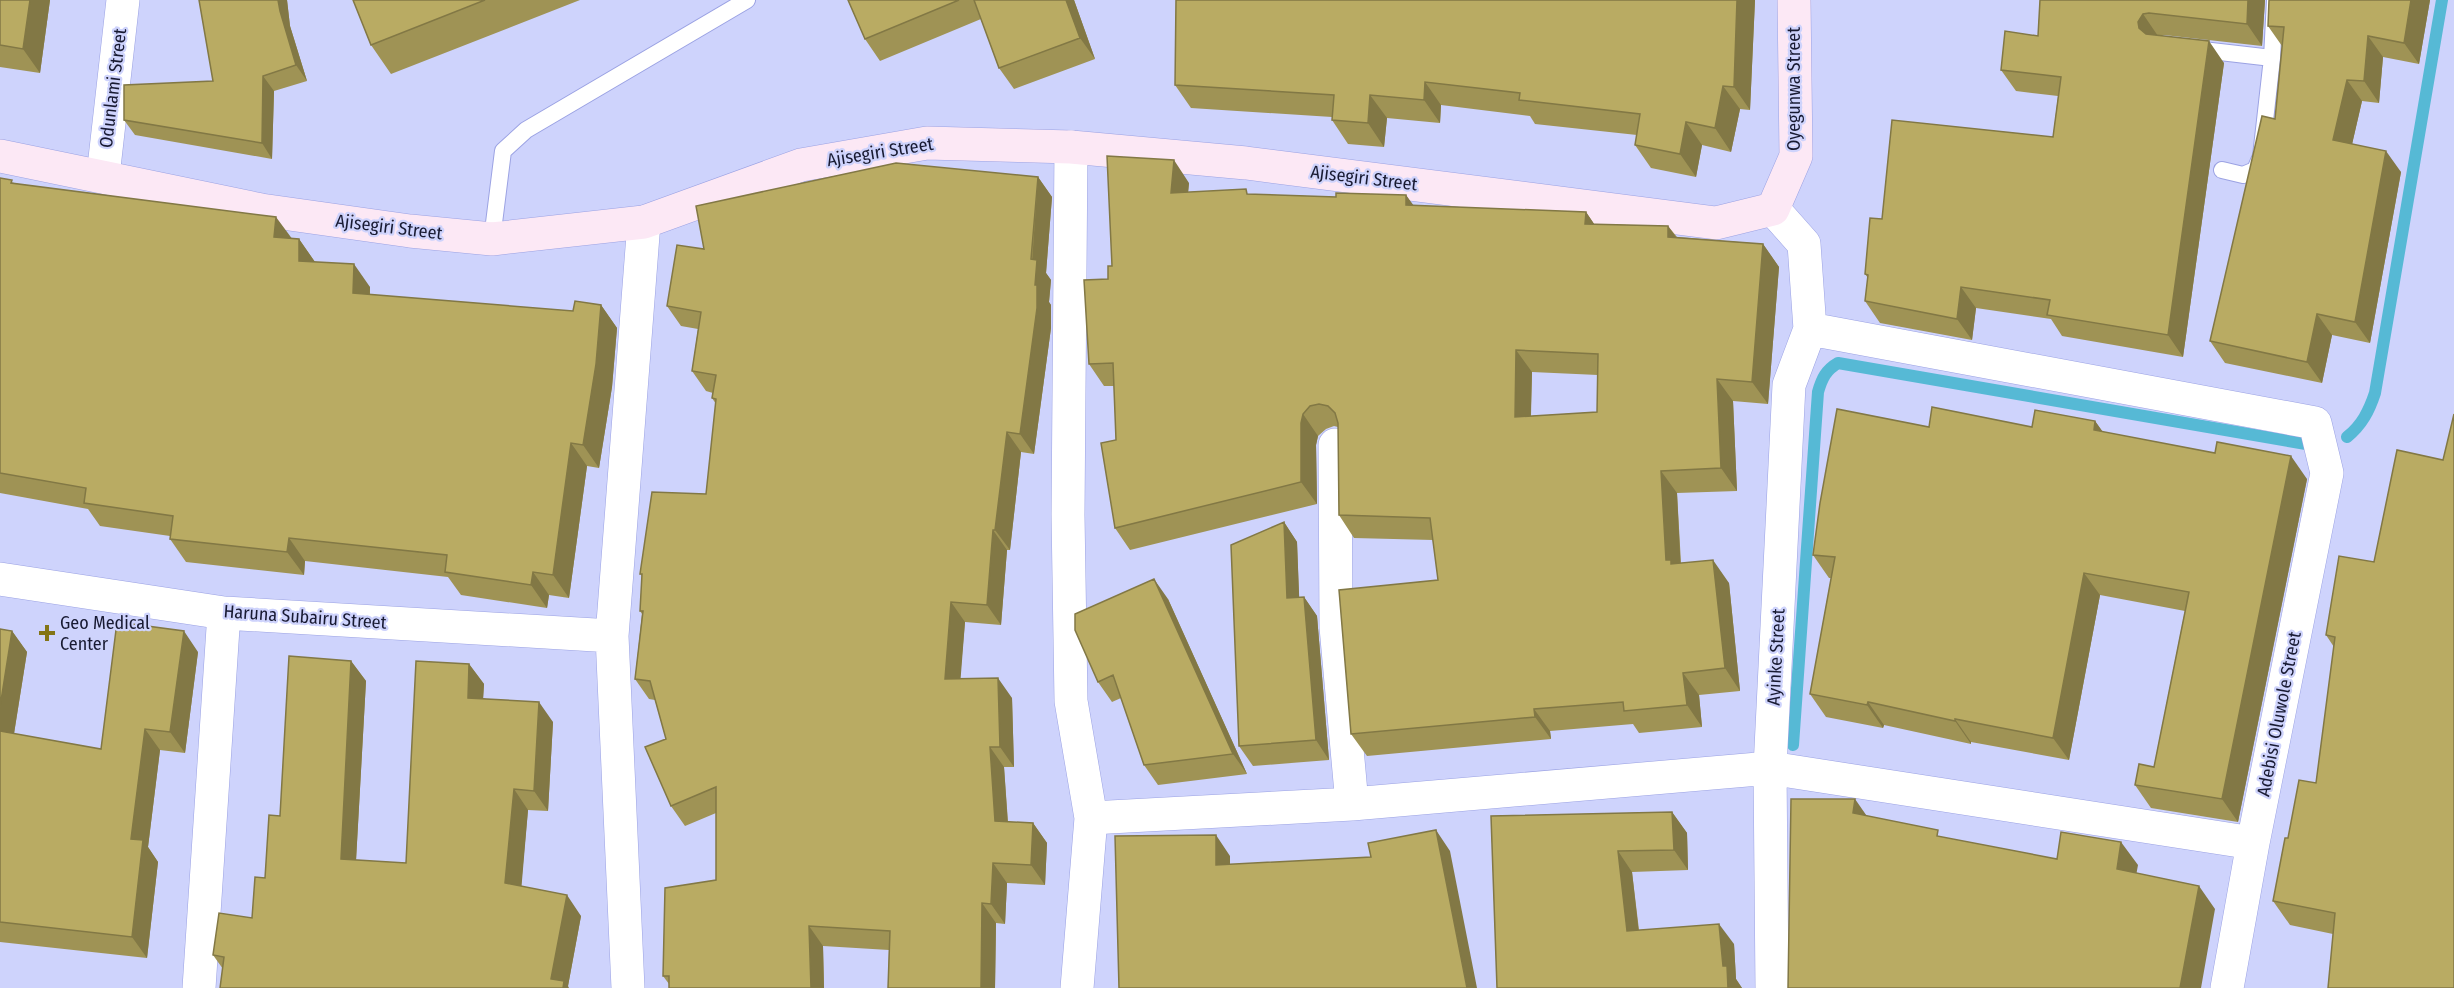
<svg xmlns="http://www.w3.org/2000/svg" width="2454" height="988" font-family="'Fira Sans Condensed',sans-serif">
  <style>
    .lines { fill: none; stroke-linecap: round; stroke-linejoin: round }
    .stream { stroke: #56b9d5; stroke-width: 12 }
    .lane-casing { stroke: #9ba2e3; stroke-width: 18 }
    .street-casing { stroke: #9ba2e3; stroke-width: 34 }
    .secondary-casing { stroke: #9ba2e3; stroke-width: 34 }
    .lane { stroke: #fff; stroke-width: 16 }
    .street { stroke: #fff; stroke-width: 33 }
    .secondary { stroke: #fce8f5; stroke-width: 33 }
    .wall { fill: #9f9355; fill-rule: evenodd }
    .shaded-wall { fill: #827845 }
    .building { fill: #b9ab63; stroke: #827845; stroke-width: 1.5; fill-rule: evenodd }
    .poi-dot { fill: #837416; stroke: #ced3fc; stroke-width: 2 }
    .labels { text-anchor: middle; stroke-width: 4.5; stroke-linejoin: round; paint-order: stroke }
    .street-label { font-size: 18px; fill: #181a32; stroke: #ced3fc }
    .poi-label { font-size: 18px; fill: #181a32; stroke: #ced3fc; text-anchor: start }
  </style>
  <rect width="100%" height="100%" fill="#ced3fc"/>
  <g class="lines">
    <!-- stream -->
    <path class="stream" d="M2347,437c15,-12 22,-26 28,-44l67,-393
      M1793,745l25,-353c4,-14 8,-22 20,-29l468,81"/>
    <!-- lane casing -->
    <g class="lane-casing">
      <path id="lane" d="M2194,49l78,9
        M2222,170l21,5 12,-5 6,-14 11,-98 3,-58
        M492,239l11,-88 23,-21 221,-130"/>
    </g>
    <!-- street casing -->
    <g class="street-casing">
      <path id="street" d="M1071,147l-3,368 3,186 20,117 -14,170
        M103,176l20,-176
        M1810,329l505,94 12,50 -74,370 -26,145
        M1335,445l1,182 16,177
        M0,579l224,34 388,23
        M1091,818l261,-14 418,-36 483,75
        M199,988l25,-375
        M628,988l-16,-352 32,-414
        M1772,988l-2,-220 19,-383 21,-56 -6,-85 -31,-35"/>
    </g>
    <!-- secondary casing -->
    <g class="secondary-casing">
      <path id="secondary" d="M0,156l261,54 149,21 82,8 152,-17 157,-57 126,-22 144,4 175,16 470,60 57,-14 23,-53 -2,-156"/>
    </g>
    <!-- lane -->
    <use href="#lane" class="lane"/>
    <!-- street -->
    <use href="#street" class="street"/>
    <!-- secondary -->
    <use href="#secondary" class="secondary"/>
  </g>
  <!-- wall -->
  <path class="wall" d="M0,0h50l-10,73 -40,-6z
    M199,0h88l3,26 17,55 -33,10 -2,68 -137,-24 -11,-15 89,-39z
    M353,0h227l-189,74 -20,-29z
    M848,0h226l21,59 -81,30 -15,-21 -18,-49 -101,42 -15,-22z
    M1755,0l-5,110 -10,-1 -9,43 -29,-7 -6,32 -45,-9 -16,-23 2,-10 -102,-11 -5,-8 -89,-11 -1,18 -53,-5 -3,29 -36,-3 -16,-24v-3l-141,-9 -16,-23z
    M2040,0h225l-3,46 -98,-11h-4l64,28 -41,294 -121,-21 -11,-17 -75,-11 -4,32 -92,-17 -15,-22 3,-23 -3,-4 17,-55 171,-82 5,-41 -42,-5 -15,-21 37,-34z
    M2269,0h161l-11,64 -36,-7 -4,46 -17,-2 -10,43 49,28 -31,171 -38,-8 -10,48 -97,-20 -15,-22 65,-222 7,-73 -14,-20z
    M1038,177l14,20 -6,76 5,7 -2,22 2,3v23l-17,126 -13,-2 -11,98h-3l-6,75 -36,-3 -5,56 52,20 2,69h-10l4,55 25,1 14,20 -2,42 -38,-2 -2,41 -9,-1 -1,65h-107l1,-38 -66,-4 1,42h-155v-4l-6,-8 53,-96v-67l-31,13 -14,-20 -5,-67 -11,-39 -6,-1 -14,-20 7,-65 -2,-3 2,-35 -2,-2 66,-80 10,-90 -4,-6 1,-5 -7,-2 -14,-20 6,-42 -17,-3 -14,-20 37,-57z
    M0,178l14,5 278,56h7l16,23 55,25v8l203,16 28,-6 16,23 -5,59 -13,81 -12,-2 -18,132 -20,-3 -2,13 -86,-13 -13,-18 -143,-16 -1,14 -118,-13 -16,-23v-3l-70,-10 -12,-17 -88,-16z
    M1189,183l-1,9 148,5 70,-2 7,11 173,6 8,12 74,2 9,11 86,7 16,23 -11,137 -35,-3 4,90 -60,2 4,70 48,20 11,108 -41,4 3,32 -63,6 -6,-9 -83,7 1,8 -184,17 -16,-22 87,-154 -5,-40 -79,-2 -15,-23 -1,-88 -4,-1 -8,3 -8,7 -2,9 1,59 -187,46 -15,-22 1,-88 -2,-54h-10l-15,-22 23,-98zM1532,372l66,3 -1,37 -66,4z
    M2095,421l8,11 204,47 -69,343 -87,-14 -16,-23 19,-18 31,-156 -85,-16 -31,165 -98,-18v2l-87,-19 -1,3 -57,-11 -16,-23 21,-116h-2l-16,-23 116,-128h103z
    M2443,460l-110,474 -43,-9 -17,-24 15,-63 28,-55 18,-136 -8,-12 48,-73z
    M1284,522l13,20 2,55h5l13,19 12,144 -76,6 -14,-20z
    M1168,599l79,175 -89,11 -14,-20 -23,-67 -9,4 -14,-20z
    M0,629l12,2 15,21 -13,82 87,15 97,-97 -13,101 -25,-3 -12,97 10,15 -11,96 -147,-16z
    M351,661l15,20 -10,179 50,3 63,-199 15,20 -1,14 70,24 -5,89 -20,-1 -7,76 60,30 -13,70 -345,-17 -10,-14 39,-37 13,-40 15,-62z
    M1672,812l15,21 1,37 -56,2 7,58 95,14 2,35 6,9h-245l-6,-172z"/>
  <!-- shaded-wall -->
  <path class="shaded-wall" d="M30,0h20l-10,73 -17,-24z
    M278,0h9l3,26 17,55 -11,-16 -16,-54z
    M1066,0h8l21,59 -15,-21z
    M1737,0h18l-5,110 -16,-23z
    M2248,0h17l-3,46 -15,-22z
    M2411,0h19l-11,64 -15,-21z
    M2143,14l15,22 -5,7 -14,-15 -1,-6z
    M2368,36l15,21 -4,46 -15,-22z
    M2209,41l15,22 -41,294 -15,-22z
    M263,76l11,15 -2,68 -10,-16z
    M2347,80l15,21 -14,61 -15,-22z
    M1425,82l16,23 -1,18 -16,-23z
    M1723,86l17,23 -9,43 -16,-24z
    M1370,95l17,23 -3,29 -16,-24z
    M1686,122l16,23 -6,32 -16,-23z
    M2386,151l15,21 -31,171 -15,-21z
    M1174,160l15,23 -3,32 -15,-22z
    M1038,177l14,20 -6,76 5,7 -2,22 2,3v23l-17,126 -14,-20z
    M1406,195l16,22 -16,-12z
    M1586,212l15,22 -16,-10z
    M276,217l17,23 -19,-3z
    M1668,226l16,22 -16,-11z
    M299,239l16,23 -16,-1z
    M1763,244l16,23 -11,137 -16,-22z
    M354,264l16,23 -1,29 -16,-23z
    M1961,287l15,21 -4,32 -15,-21z
    M601,305l16,23 -5,59 -13,81 -16,-23z
    M2317,314l15,21 -10,48 -15,-21z
    M1516,350l16,22 -2,67 -15,-22z
    M1717,379l16,22 4,90 -16,-23z
    M1303,414l15,22 -2,9 1,59 -16,-22v-59z
    M2095,421l16,23 -17,-14z
    M1007,432l14,20 -11,98 -15,-20z
    M571,443l16,23 -18,132 -16,-23z
    M2291,456l16,23 -69,343 -16,-23z
    M1661,471l16,22 4,81 -15,-14z
    M1284,522l13,20 3,76 -13,-20z
    M993,530l14,20 -6,75 -14,-20z
    M289,538l16,23 -1,14 -17,-23z
    M1713,560l16,23 11,108 -15,-23z
    M533,572l16,23 -2,13 -16,-23z
    M2084,573l16,22 -31,165 -16,-22z
    M1154,579l14,20 79,175 -14,-20z
    M1304,597l13,19 12,144 -13,-20z
    M951,602l14,20 -6,77 -14,-20z
    M12,631l15,21 -16,100 -11,-16v-29z
    M184,631l14,21 -13,101 -15,-21z
    M351,661l15,20 -11,198 -14,-20z
    M469,664l15,20 -2,34 -14,-20z
    M1683,673l16,22 3,32 -15,-22z
    M998,678l14,20 2,69 -14,-20z
    M539,702l14,20 -5,89 -14,-20z
    M1868,702l16,23 -1,3 -16,-23z
    M1534,709l16,22 1,8 -16,-22z
    M1955,719l16,23v2l-16,-23z
    M145,729l15,21 -12,97 10,15 -11,96 -15,-21 -1,-98z
    M990,747l14,20 5,74 -14,-20z
    M514,789l14,21 -8,94 -15,-21z
    M1855,799l16,23 -18,-9z
    M1672,812l15,21 1,37 -14,-20z
    M1033,823l14,20 -2,42 -14,-20z
    M1436,830l14,21 27,137h-10z
    M1216,835l14,21v29l-14,-20z
    M2121,842l17,23 -5,27 -16,-23z
    M1618,851l14,21 9,80 -14,-21z
    M993,863l14,20 -2,41 -14,-20z
    M2199,886l16,23 -14,79h-21z
    M567,895l14,21 -13,70 1,2h-11l-7,-9z
    M982,903l14,20 -1,65h-14z
    M1719,924l15,20 2,35 6,9h-14l-5,-22z
    M809,926l14,20 1,42h-13z"/>
  <!-- building -->
  <path class="building" d="M0,0h30l-7,49 -23,-4z
    M199,0h79l2,11 16,54 -33,11 -1,67 -138,-23v-35l89,-4z
    M353,0h132l-114,45z
    M848,0h111l-94,39z
    M974,0h92l14,38 -81,30z
    M1176,0h561l-3,87 -11,-1 -8,42 -29,-6 -6,32 -45,-9 5,-31 -121,-14 1,-7 -95,-11 -1,18 -54,-5 -2,28 -36,-3 2,-25 -159,-10z
    M2040,0h208l-1,24 -98,-11 -6,1 -5,8 1,6 7,6 63,7 -41,294 -121,-20 3,-15 -89,-13 -4,32 -92,-18 3,-26 -3,-1 5,-56 12,1 10,-99 161,17 8,-60 -60,-7 4,-39 33,5z
    M2269,0h142l-7,43 -36,-7 -4,45 -17,-1 -14,60 53,11 -31,171 -38,-8 -10,48 -97,-21 52,-225 13,3 9,-92 -16,-1z
    M1107,156l67,4 -3,33 75,-4 1,5 89,3v-4l70,2v10l180,7 -1,12 83,2v11l95,7 -11,138 -35,-3 4,89 -60,3 5,89h5v4l42,-4 12,108 -42,5 4,32 -63,6 -1,-9 -89,7 1,8 -184,17 -12,-144 99,-10 -8,-62 -91,-3 -1,-92 -3,-10 -7,-7 -9,-2 -9,2 -7,8 -2,9v59l-186,46 -14,-85 15,-3 -3,-77 -24,1 -5,-84 24,-1v-13h4zM1516,350l82,4 -1,58 -82,5z
    M896,163l142,14 -7,82 6,1 -2,25h2v23l-17,126 -13,-2 -12,98h-2l-6,75 -36,-3 -6,77 53,-1 2,69h-10l5,74 38,2 -2,42 -38,-2 -2,41 -9,-1 -1,85h-93l2,-57 -81,-5 2,62h-142v-12h-6l2,-88 51,-8v-93l-45,19 -26,-59 21,-8 -16,-58 -15,-2 8,-68h-3l2,-37h-2l12,-82 54,2 10,-95 -4,-1 4,-23 -24,-4 9,-59 -34,-6 10,-61 27,4 -8,-43z
    M0,178l12,2 -1,3 265,34 -2,20 25,2v22l55,3 -1,29 220,18 2,-10 26,4 -5,59 -13,81 -12,-2 -18,132 -20,-3 -2,13 -86,-13 2,-17 -158,-17 -2,14 -117,-13 3,-23 -89,-13 2,-15 -86,-15z
    M1932,407l100,20 3,-17 60,11 -1,9 121,23 2,-11 74,14 -69,343 -87,-14 4,-21 15,3 35,-175 -105,-19 -31,165 -98,-19v2l-87,-19 -1,3 -57,-11 25,-137 -22,-2 7,-52 17,-94 92,18z
    M2454,414v574h-126l7,-75 -62,-12 12,-63h3l11,-58 17,3 19,-146 -9,-2 13,-79 35,6 23,-112 46,10z
    M1284,522l3,76 17,-1 12,143 -77,6 -8,-201z
    M1154,579l79,175 -89,11 -31,-90 -15,7 -23,-52v-16z
    M117,622l67,9 -14,101 -25,-3 -14,110 12,1 -11,97 -132,-15v-191l101,18z
    M0,629l12,2 -12,76z
    M289,656l62,5 -10,198 65,4 10,-202 53,3 -1,34 71,4 -5,89 -20,-2 -9,94 62,12 -16,84 13,2 -1,7h-343l4,-31 -11,-2 6,-42 33,5 3,-41 10,1 4,-63 11,1z
    M1791,799h64l-2,14 85,17 -1,6 120,23 4,-27 60,10 -4,27 82,17 -19,102h-392z
    M1672,812l2,38 -56,1 9,80 92,-7 4,42h4l1,22h-231l-6,-172z
    M1436,830l31,158h-348l-4,-152 101,-1v30l155,-8 -3,-14z"/>
  <!-- markers -->
  <path class="poi-dot" d="M44 624h6v6h6v6h-6v6h-6v-6h-6v-6h6z"/>
  <g class="labels">
    <!-- street labels -->
    <g class="street-label">
      <text transform="translate(113 88) rotate(-83)" y="6">Odunlami Street</text>
      <text transform="translate(1794 89) rotate(-90)" y="6">Oyegunwa Street</text>
      <text transform="translate(880 152) rotate(-9)" y="6">Ajisegiri Street</text>
      <text transform="translate(1364 178) rotate(7)" y="6">Ajisegiri Street</text>
      <text transform="translate(389 227) rotate(7)" y="6">Ajisegiri Street</text>
      <text transform="translate(305 617) rotate(4)" y="6">Haruna Subairu Street</text>
      <text transform="translate(1776 657) rotate(-87)" y="6">Ayinke Street</text>
      <text transform="translate(2279 714) rotate(-79)" y="6">Adebisi Oluwole Street</text>
    </g>
    <!-- poi labels -->
    <g class="poi-label">
      <text x="60" y="629">Geo Medical<tspan x="60" dy="21">Center</tspan></text>
    </g>
  </g>
</svg>
